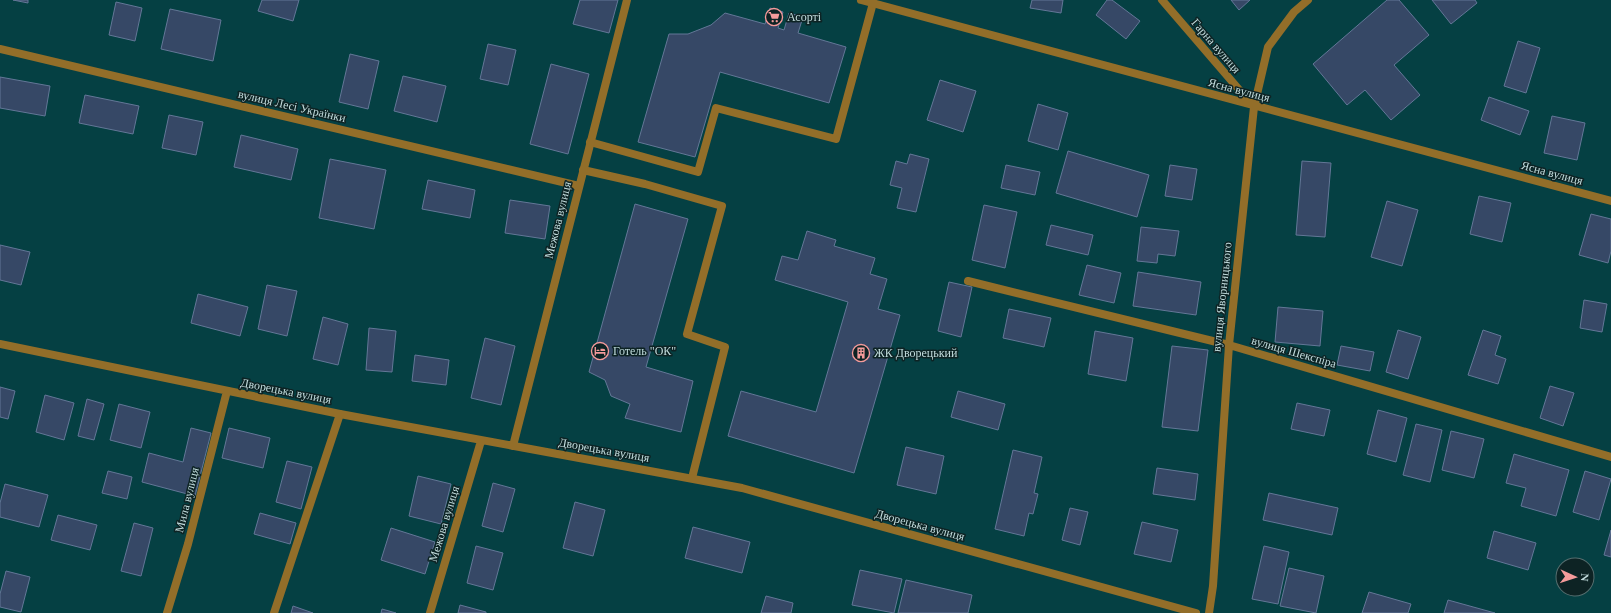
<svg xmlns="http://www.w3.org/2000/svg" width="1611" height="613" font-family="Georgia,serif">
  <style>
    .building { fill: #364866; stroke: #637797 }
    .lines { fill: none; stroke-linecap: round; stroke-linejoin: round }
    .lane { stroke: #936e29; stroke-width: 8 }
    .street { stroke: #936e29; stroke-width: 8 }
    .labels { text-anchor: middle; stroke-width: 3; stroke-linejoin: round; paint-order: stroke }
    .poi-label { font-size: 12px; fill: #c2dcdd; stroke: #0d2324; text-anchor: start }
    .street-label { font-size: 12px; fill: #c2dcdd; stroke: #0d2324 }
  </style>
  <rect width="100%" height="100%" fill="#054043"/>
  <!-- building -->
  <path class="building" d="M13,0h15v3z
    M262,0h37l-6,21 -35,-10z
    M580,0h38l-9,33 -36,-9z
    M1032,0h31l-2,13 -31,-5z
    M1107,0h5l28,21 -14,18 -30,-24z
    M1231,0h19l-11,10z
    M1387,0h12l30,35 -35,30 26,30 -29,25 -26,-30 -18,15 -34,-41z
    M1432,0h43l2,3 -26,21z
    M116,2l26,6 -7,33 -26,-6z
    M770,8l13,4 -5,16 6,2 5,-17 14,4 -5,16 48,14 -17,56 -109,-31 -25,85 -57,-15 31,-108h19l23,-9 14,-12 40,11z
    M170,9l51,11 -8,41 -52,-12z
    M1518,41l22,7 -14,45 -22,-7z
    M488,44l28,6 -8,35 -28,-6z
    M350,54l29,7 -11,48 -29,-7z
    M551,64l38,10 -21,80 -38,-10z
    M403,76l43,10 -9,36 -43,-11z
    M0,77l50,9 -5,30 -45,-8z
    M940,80l36,11 -13,41 -36,-12z
    M85,95l54,11 -6,28 -54,-11z
    M1489,97l40,14 -9,24 -39,-15z
    M1038,104l30,9 -10,37 -30,-9z
    M169,115l34,7 -7,33 -34,-7z
    M1552,116l33,7 -8,37 -33,-7z
    M241,135l57,14 -7,31 -57,-13z
    M1068,151l81,24 -12,42 -81,-24z
    M910,154l19,5 -13,53 -19,-4 5,-20 -12,-3 6,-24 11,3z
    M330,159l56,11 -12,59 -55,-11z
    M1302,161l29,2 -6,74 -29,-2z
    M1006,165l34,7 -5,23 -34,-7z
    M1170,165l27,4 -5,31 -27,-4z
    M428,180l47,10 -5,28 -48,-9z
    M1479,196l32,7 -9,39 -32,-8z
    M510,200l40,6 -5,33 -40,-6z
    M1387,201l31,9 -16,56 -31,-9z
    M635,204l53,15 -42,148 47,14 -12,51 -56,-14 5,-14 -19,-8 -6,-16 -16,-8z
    M984,205l33,7 -12,56 -33,-8z
    M1591,214l20,5v32l-3,12 -29,-8z
    M1051,225l42,10 -5,20 -42,-10z
    M1141,227l38,4 -4,25 -17,-2 -1,9 -20,-2z
    M807,231l29,9 -2,6 41,12 -5,16 17,5 -9,30 22,6 -46,158 -126,-37 13,-45 75,21 32,-110 -73,-22 7,-24 16,4z
    M0,245l30,7 -9,33 -21,-5z
    M1087,265l34,8 -7,30 -35,-8z
    M1138,272l63,10 -5,33 -63,-9z
    M949,282l23,5 -11,50 -23,-6z
    M267,285l30,6 -10,45 -29,-7z
    M198,294l50,13 -8,29 -49,-13z
    M1584,300l23,4 -5,28 -22,-4z
    M1278,307l45,4 -3,35 -45,-4z
    M1009,309l42,9 -7,29 -41,-9z
    M323,317l25,7 -10,41 -25,-6z
    M369,328l27,3 -4,41 -26,-2z
    M1398,330l23,7 -13,42 -22,-7z
    M1483,330l18,6 -6,19 11,4 -8,25 -30,-9z
    M1095,331l38,7 -7,43 -38,-7z
    M485,338l30,8 -14,59 -30,-7z
    M1172,346l36,4 -10,81 -36,-4z
    M1341,346l33,6 -4,19 -33,-6z
    M415,355l34,5 -3,25 -34,-4z
    M1550,386l24,7 -11,33 -23,-8z
    M0,387l15,4 -7,28 -8,-2z
    M958,391l47,13 -7,26 -47,-13z
    M45,395l29,8 -10,37 -28,-8z
    M87,399l17,5 -10,36 -16,-4z
    M1297,403l33,7 -6,26 -33,-7z
    M119,404l31,8 -9,36 -31,-8z
    M1378,410l29,8 -11,44 -29,-8z
    M1416,424l26,6 -12,52 -27,-7z
    M191,428l20,5 -16,63 -53,-14 7,-29 34,9z
    M229,428l41,10 -7,30 -41,-10z
    M1451,431l33,8 -10,39 -32,-8z
    M906,447l38,9 -8,38 -39,-9z
    M1013,450l29,7 -8,36 4,1 -5,20 -4,-1 -5,23 -29,-7z
    M1514,454l55,16 -13,46 -35,-10 5,-18 -20,-5z
    M287,461l25,6 -11,42 -25,-7z
    M1157,468l41,6 -3,26 -42,-6z
    M108,471l24,6 -5,22 -25,-6z
    M1585,471l26,8 -12,41 -26,-8z
    M418,476l33,8 -10,40 -32,-8z
    M493,483l22,6 -12,43 -21,-6z
    M5,484l43,11 -9,32 -39,-10v-14z
    M1269,493l69,15 -6,27 -69,-15z
    M575,502l30,8 -12,46 -30,-8z
    M1070,508l18,4 -8,33 -18,-5z
    M260,513l36,10 -6,21 -36,-10z
    M58,515l39,10 -7,25 -39,-10z
    M1142,522l36,8 -7,32 -37,-8z
    M134,523l19,5 -12,48 -20,-5z
    M693,527l57,15 -8,31 -57,-15z
    M391,528l44,14 -10,32 -44,-14z
    M1611,530v27l-7,-2z
    M1494,531l42,12 -8,27 -41,-12z
    M476,546l27,7 -10,37 -26,-7z
    M1264,546l25,6 -11,52 -26,-5z
    M1289,568l35,8 -8,37 -36,-7z
    M860,570l42,9 -8,34 -42,-8z
    M6,571l24,6 -9,35 -21,-5v-13z
    M906,580l66,15 -4,18h-70z
    M1369,592l42,12 -3,9h-46z
    M766,596l27,7 -2,10h-30z
    M1448,600l47,13h-51z
    M460,605l26,7v1h-28z
    M293,606l20,7h-22z
    M382,609l14,4h-15z"/>
  <g class="lines">
    <!-- lane -->
    <path class="lane" d="M590,142l108,30 18,-64 120,31 37,-136
      M583,170l62,14 77,22 -35,128 38,13 -33,131
      M274,613l66,-199"/>
    <!-- street -->
    <path class="street" d="M861,0l750,201
      M1162,0l92,107
      M0,49l579,137
      M968,281l261,64 382,112
      M0,344l340,70 402,74 454,125
      M513,446l114,-446
      M167,613l21,-69 39,-153
      M430,613l51,-172
      M1209,613l4,-27 16,-241 25,-238 14,-60 26,-35 14,-12"/>
  </g>
  <!-- icons -->
  <defs>
    <g id="supermarket-ring" transform="scale(0.9)"><circle r="9.5" fill="#0d2324" stroke="#f59b9b" stroke-width="1.5"/><path d="M-6-5.5h2.5l.6 2H6L4.5 2H-2.5L-4.4-4H-6ZM-1.5 3.2a1.3 1.3 0 1 0 .1 0ZM3 3.2a1.3 1.3 0 1 0 .1 0Z" fill="#f59b9b"/></g>
    <g id="hotel-ring" transform="scale(0.9)"><circle r="9.5" fill="#0d2324" stroke="#f59b9b" stroke-width="1.5"/><path d="M-6-4.5h1.5V1H6V5H4.5V3h-9V5H-6ZM-4 0a1.8 1.8 0 1 1 3.6 0ZM.5 0V-2.5h3Q6-2.5 6 0Z" fill="#f59b9b"/></g>
    <g id="building-ring" transform="scale(0.9)"><circle r="9.5" fill="#0d2324" stroke="#f59b9b" stroke-width="1.5"/><path d="M-4-6H4V6H1V3H-1V6H-4ZM-2.5-4.3h1.7v1.8h-1.7ZM.8-4.3h1.7v1.8H.8ZM-2.5-1h1.7V.8h-1.7ZM.8-1h1.7V.8H.8Z" fill="#f59b9b"/></g>
  </defs>
  <g fill-rule="evenodd">
    <use href="#supermarket-ring" x="774" y="17"/>
    <use href="#hotel-ring" x="600" y="351"/>
    <use href="#building-ring" x="861" y="353"/>
  </g>
  <g class="labels">
    <!-- poi labels -->
    <g class="poi-label">
      <text x="787" y="21">Асорті</text>
      <text x="613" y="355">Готель "ОК"</text>
      <text x="874" y="357">ЖК Дворецький</text>
    </g>
    <!-- street labels -->
    <g class="street-label">
      <text transform="translate(1216 46) rotate(49)" y="4">Гарна вулиця</text>
      <text transform="translate(1239 90) rotate(15)" y="4">Ясна вулиця</text>
      <text transform="translate(292 106) rotate(13)" y="4">вулиця Лесі Українки</text>
      <text transform="translate(1552 173) rotate(15)" y="4">Ясна вулиця</text>
      <text transform="translate(558 220) rotate(-76)" y="4">Межова вулиця</text>
      <text transform="translate(1222 297) rotate(-84)" y="4">вулиця Яворницького</text>
      <text transform="translate(1294 352) rotate(16)" y="4">вулиця Шекспіра</text>
      <text transform="translate(286 391) rotate(11)" y="4">Дворецька вулиця</text>
      <text transform="translate(604 450) rotate(10)" y="4">Дворецька вулиця</text>
      <text transform="translate(187 500) rotate(-76)" y="4">Мила вулиця</text>
      <text transform="translate(444 524) rotate(-73)" y="4">Межова вулиця</text>
      <text transform="translate(920 525) rotate(15)" y="4">Дворецька вулиця</text>
    </g>
  </g>
  <!-- north arrow -->
  <g transform="translate(1575 577) rotate(93)"><circle r="19" fill="#0d2324" stroke="#556d6e"/>
  <path d="M0-3L7 15L0 10L-7 15Z" fill="#f59b9b"/>
  <text y="-6" font-size="11" font-weight="bold" text-anchor="middle" fill="#c2dcdd">N</text>
  </g>
</svg>
